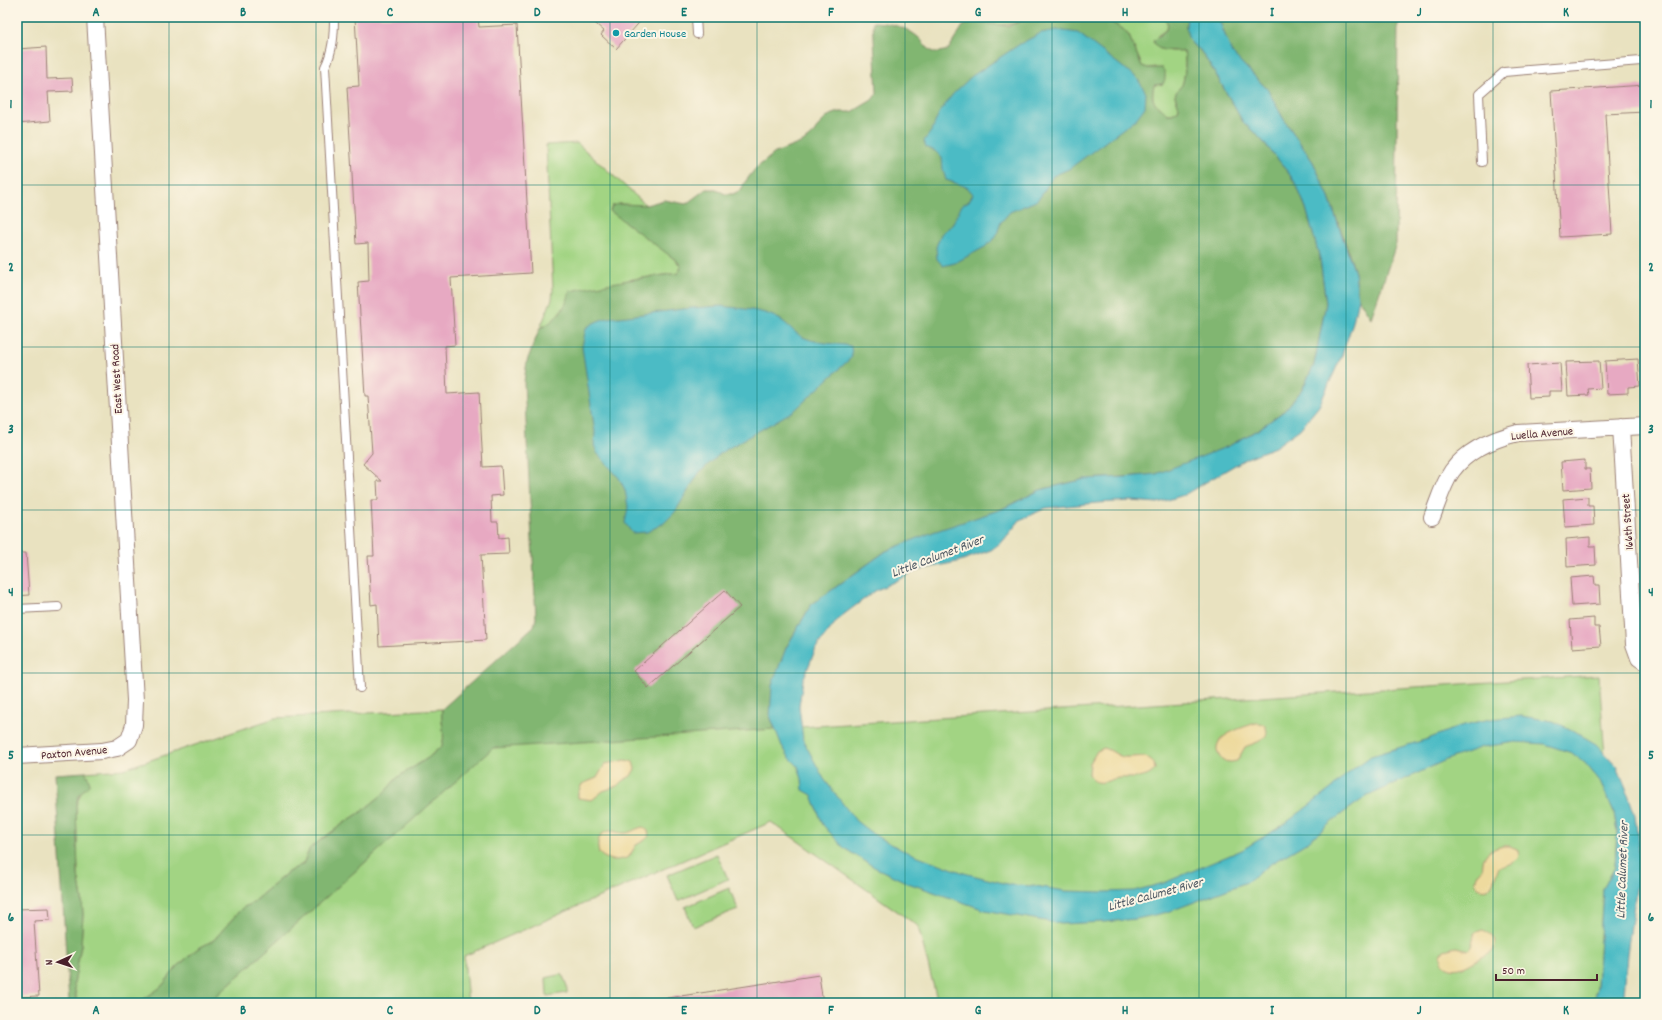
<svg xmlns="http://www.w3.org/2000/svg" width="1662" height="1020" font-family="Dekko,sans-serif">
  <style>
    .green { fill: #a2d483; stroke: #767a57 }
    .forest { fill: #81b671; stroke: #666a4e }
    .sand { fill: #eeda9e; stroke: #9c7c64 }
    .water { fill: #4cbbc5; stroke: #4b6d78 }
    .building { fill: #e7a9c2 }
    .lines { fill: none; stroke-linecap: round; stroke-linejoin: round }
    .lane-casing { stroke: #9a8076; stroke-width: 10 }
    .street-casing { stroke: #9a8076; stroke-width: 18 }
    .lane { stroke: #fff; stroke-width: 8 }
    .street { stroke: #fff; stroke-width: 16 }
    .grid { fill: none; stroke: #0f766e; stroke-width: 1; stroke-opacity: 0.55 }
    .culture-dot { fill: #0f9aa8; stroke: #fcf5e5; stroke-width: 1.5 }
    .labels { text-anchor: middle; stroke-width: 4; stroke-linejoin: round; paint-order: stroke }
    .culture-label { font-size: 12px; fill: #0d838f; stroke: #fcf5e5; text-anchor: start }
    .street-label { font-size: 12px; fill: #4a1f2b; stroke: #fcf5e5 }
    .water-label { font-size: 13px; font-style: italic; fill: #4b5661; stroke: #fcf5e5 }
    .neatline { fill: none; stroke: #0f766e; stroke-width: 1.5 }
    .grid-label { font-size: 13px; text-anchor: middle; font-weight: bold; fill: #0f766e }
  </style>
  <rect width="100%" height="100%" fill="#fcf5e5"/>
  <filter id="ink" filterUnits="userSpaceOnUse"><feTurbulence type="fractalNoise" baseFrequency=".025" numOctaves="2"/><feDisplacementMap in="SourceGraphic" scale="8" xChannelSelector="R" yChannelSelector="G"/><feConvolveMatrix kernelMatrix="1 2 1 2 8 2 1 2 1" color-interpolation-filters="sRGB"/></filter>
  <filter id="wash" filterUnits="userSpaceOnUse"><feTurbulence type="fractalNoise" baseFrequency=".012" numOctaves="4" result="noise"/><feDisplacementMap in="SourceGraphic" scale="16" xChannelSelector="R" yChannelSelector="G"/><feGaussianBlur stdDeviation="0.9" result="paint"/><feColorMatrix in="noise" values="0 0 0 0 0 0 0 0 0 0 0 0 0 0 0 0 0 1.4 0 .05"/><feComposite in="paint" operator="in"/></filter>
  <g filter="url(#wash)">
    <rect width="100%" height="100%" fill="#e9e2c0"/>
    <!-- green -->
    <path class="green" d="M982,17h48c-16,9 -29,8 -47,7z
      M1102,17l63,1 3,7 -1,4 -10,7 12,15h10l5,1c2,7 1,26 -2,33 -3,4 -6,6 -7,11l4,11 -1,4 -6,3h-5c-12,-13 -17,-9 -13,-29l9,-1 -8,-17 -7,1 -6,-2 -13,-30 -6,-7z
      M577,143l69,62 -28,-1 63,62 -2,7 -51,7 -59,21 -16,19 -5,5 -8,3 12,-29 1,-9 -7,-145z
      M1599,675l9,123 6,15 3,18 -2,36 -12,22 -6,98 -3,16h-656l-20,-77 -147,-104 -307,134 4,47h-260l285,-256z
      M442,709c-2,13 5,27 -1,39l-4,2 -9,8 -30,19 -16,18 -21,17 -17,11 -34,25 -7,16 -15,8 -35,30 -12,7 -27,31 -17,9 -19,17 -17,21 -18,14 -5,2h-61l-3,-19 7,-39 2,-30 -1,-16 -4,-24 -2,-70 12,-28 -3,-5 39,-3 151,-51z
      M717,854l11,25 -50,22 -11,-26z
      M729,888l9,21 -45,18 -8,-20z
      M562,974l5,12v7l-20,3 -1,-18z"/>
    <!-- forest -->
    <path class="forest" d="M1030,17h72l21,12 6,7 13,30 6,2h14c4,5 4,10 1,16l-9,1c-4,20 1,16 13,29h5l6,-3 1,-4 -4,-11c1,-5 4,-7 7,-11 3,-6 4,-26 2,-33 -11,-3 -27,2 -31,-11l14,-12 1,-4 -3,-8h22l-1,9 6,18 8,6 14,21 29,51 18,17 24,29 11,16 10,24 14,51 6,44 -12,62 -12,25 -18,21 -25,18 -30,17 -44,18 -29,10 -31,3 -40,2 -45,11 -38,19 -116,42 -75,54 -25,43 -16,68 5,13 -282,19 -285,255h-70l23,-16 17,-21 19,-17 17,-9 27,-31 12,-7 35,-30 15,-8 7,-16 34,-25 17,-11 21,-17 16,-18 30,-19 9,-8 4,-2c6,-12 -1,-26 1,-39l92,-83 2,-8 -12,-236 3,-21 13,-33c15,-6 27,-21 30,-37l58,-11 51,-7 2,-7 -4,-5 -67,-50 2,-5 6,-2 28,1 18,-5 22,4 20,-15h10l9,5h8l8,-4 4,-8 10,-13 20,-16 28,-11 10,-8 6,-9 9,-9 11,-4h13l20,-12 5,-7 -4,-71c16,1 32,4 45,15 7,6 8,12 18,16l12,-3 15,-24 10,-4 34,4 10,-3z
      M1218,17h180l-2,227 -25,74 -13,-20 -3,-25 -8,-26 -19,-52 -15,-33 -30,-44 -15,-28 -36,-37z
      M85,772c10,16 1,13 -6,23 -1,2 -2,7 -3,10l2,70 4,24 1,16 -2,30 -7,39 3,19h-8l-14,-229z"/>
    <!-- sand -->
    <path class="sand" d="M1256,723c4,0 6,0 9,3 8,14 -12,17 -20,21l-8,14 -6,1 -8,-1c-21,-23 18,-33 33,-38z
      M1104,748c8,2 13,8 20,9 11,1 23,-4 30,6l1,6c-7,12 -25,8 -36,9 -10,1 -15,7 -25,3l-5,-7 1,-11 7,-12z
      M626,760l7,2 2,7 -4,7 -9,5 -5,5 -14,5 -11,9 -14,-2v-5l4,-9 15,-6 8,-14z
      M643,827l5,4 1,5 -4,4 -9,5 -7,12c-10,4 -22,5 -30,-4 -3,-10 0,-23 13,-22 4,0 9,3 13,2 6,0 11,-5 18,-6z
      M1503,846h7l7,3c7,13 -10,15 -18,19 -6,9 -6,27 -21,20l-3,-6 2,-7c13,-7 -5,-21 26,-29z
      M1482,930c7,1 16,10 12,18 -2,5 -9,7 -13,9 -12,8 -26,18 -39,6l-1,-8 3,-5 12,-3 12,3 3,-3 4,-14z"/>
    <!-- water -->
    <path class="water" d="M1187,17h31l14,36 36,37 15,28 30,44 15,33 27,78 3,25 -5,24 -11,33 -23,51 -19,23 -25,18 -28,11 -63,37 -26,8 -27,-2 -34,2 -51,5 -26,12 -17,21 -12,9 -34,12 -39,8 -43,21 -36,27 -23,30 -13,32 -4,26 4,34 21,39 32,42 17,13 29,16 62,23 47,12 25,1 29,5 39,1 30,-1 30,-8 78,-33 41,-25 48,-36 18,-17 22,-16 57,-17 32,-13 30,-7 31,-3 32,5 19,9 24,14 21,22 9,22 9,27 4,33 -2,35 -10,71 -3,41 -2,8h-28l3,-16 6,-98 12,-22 2,-36 -3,-18 -14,-32 -15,-18 -13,-10 -28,-9 -28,-2 -34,5 -36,13 -80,37 -23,16 -37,30 -34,20 -25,19 -79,30 -32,7 -32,3 -43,2 -76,-14 -77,-27 -34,-16 -30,-19 -21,-23 -11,-30 -9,-5 -1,-11 -4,-13 -9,-9 -7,-11 -12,-30 2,-31 14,-37 25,-43 75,-54 47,-19 69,-23 38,-19 45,-11 40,-2 31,-3 73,-28 30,-17 25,-18 18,-21 12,-25 12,-62 -6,-44 -14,-51 -10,-24 -11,-16 -24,-29 -18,-17 -29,-51 -14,-21 -8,-6 -4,-7 -2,-11z
      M1057,30l21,3 59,45 9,15 -1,14 -9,12 -67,50 -16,7 -12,20 -5,5 -26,11 -9,10 -5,15 -11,10 -30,16 -12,3 -6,-7 -1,-12 5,-13 11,-9 10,-20 7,-4 4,-7 -6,-7 -21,-7 -3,-10 -1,-12 -7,-7 -9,-4 -2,-6 8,-11 7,-17 14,-19 19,-18 48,-32 21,-11z
      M721,306c20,3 42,3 60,14 8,5 15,15 24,18 15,6 30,5 46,8l1,11 -57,53 -73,42 -23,21 -24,39 -11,11 -17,9 -15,1 -7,-10 3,-16 -3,-17 -6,-12 -22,-25 -3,-8 1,-13 -13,-85 4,-19c11,-8 20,-11 34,-11l71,-9z"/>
    <g id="blocks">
      <!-- building -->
      <path class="building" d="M355,17h123l1,10 38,-2 14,248 -80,5 4,67 -10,1 2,48 32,-2 4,75 18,-1 2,29 -12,1 1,26h6l1,16 9,-1 1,17 -28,1 5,85 -107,6 -2,-42 -6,1 -3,-49h6l-3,-56h7l-1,-19h5l-19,-17 9,-11 -4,-57h-3l-7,-114 11,-1 -1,-38 -12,1 -9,-157 12,-1z
        M588,17h56l-28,32 -15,-14 3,-4z
        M46,47l1,32 25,-1 1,13 -25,1 2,29 -33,3v-75z
        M1645,85v27l-40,2 7,120 -52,3 -9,-146z
        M1638,359l2,27 -12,1v6l-21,1 -2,-33z
        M1599,361l2,27 -13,1 1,6 -21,1 -2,-34z
        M1560,363l2,28h-13v6l-20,1 -2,-33z
        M1585,460v9h5l1,19 -28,2 -2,-28z
        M1588,497v9h5l1,19 -29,2 -2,-28z
        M1590,537v9h5l1,19 -29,2 -1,-28z
        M17,553h9l3,42 -12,1z
        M1594,576l1,9h4l1,19 -28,2 -2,-28z
        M725,590l15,17 -92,81 -14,-17z
        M1594,618v9h5l2,19 -29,2 -2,-28z
        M49,908l1,12 -16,1 5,75 -22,1v-88z
        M819,975l4,28h-162v-4z"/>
    </g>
  </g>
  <g filter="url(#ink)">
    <use href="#blocks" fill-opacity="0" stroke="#9a8076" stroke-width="1"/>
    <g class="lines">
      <!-- lane casing -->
      <g class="lane-casing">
        <path id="lane" d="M334,17c0,18 -1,34 -9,50l35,621
          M696,17l1,17
          M1482,162l-3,-68 25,-22 137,-11 4,-3
          M17,609l41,-2"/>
      </g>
      <!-- street casing -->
      <g class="street-casing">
        <path id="street" d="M1621,427l13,217 5,14 6,4
          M1432,517c6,-15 11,-33 20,-46 16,-22 41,-32 66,-38l127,-7
          M17,756l85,-5 15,-3 12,-8 5,-15 1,-25 -40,-683"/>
      </g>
      <!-- lane -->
      <use href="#lane" class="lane"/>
      <!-- street -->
      <use href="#street" class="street"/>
    </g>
  </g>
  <!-- grid -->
  <path class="grid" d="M169,17v986M316,17v986M463,17v986M610,17v986M757,17v986M905,17v986M1052,17v986M1199,17v986M1346,17v986M1493,17v986M17,185h1628M17,347h1628M17,510h1628M17,673h1628M17,835h1628"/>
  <!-- markers -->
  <circle class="culture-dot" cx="616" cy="33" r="4"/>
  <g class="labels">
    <!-- culture labels -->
    <g class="culture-label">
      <text x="624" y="37">Garden House</text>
    </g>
    <!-- street labels -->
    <g class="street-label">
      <text transform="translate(116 379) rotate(-93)" y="4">East West Road</text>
      <text transform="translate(1542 433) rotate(-5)" y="4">Luella Avenue</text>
      <text transform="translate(1627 522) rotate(-94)" y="4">166th Street</text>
      <text transform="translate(74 752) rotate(-5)" y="4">Paxton Avenue</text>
    </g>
    <!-- water labels -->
    <g class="water-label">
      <text transform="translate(937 555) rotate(-21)" y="5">Little Calumet River</text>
      <text transform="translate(1621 870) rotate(-88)" y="5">Little Calumet River</text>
      <text transform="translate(1155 893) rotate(-15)" y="5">Little Calumet River</text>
    </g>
  </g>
  <!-- margin -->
  <rect width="1662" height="1020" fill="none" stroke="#fcf5e5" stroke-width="44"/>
  <!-- north arrow -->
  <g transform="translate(58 962) rotate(267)" stroke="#fcf5e5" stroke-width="3" paint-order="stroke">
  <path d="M0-3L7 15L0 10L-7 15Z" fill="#4a1f2b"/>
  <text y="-6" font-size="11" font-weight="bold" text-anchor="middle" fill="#4a1f2b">N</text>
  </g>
  <!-- scale -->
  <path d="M1496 974v6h101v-6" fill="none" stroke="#4a1f2b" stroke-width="2"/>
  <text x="1502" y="974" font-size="12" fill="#4a1f2b" stroke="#fcf5e5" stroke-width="3" paint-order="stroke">50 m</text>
  <rect x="22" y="22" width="1618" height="976" class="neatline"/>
  <g class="grid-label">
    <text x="96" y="16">A</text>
    <text x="243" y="16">B</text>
    <text x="390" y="16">C</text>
    <text x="537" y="16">D</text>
    <text x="684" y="16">E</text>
    <text x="831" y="16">F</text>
    <text x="978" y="16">G</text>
    <text x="1125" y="16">H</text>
    <text x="1272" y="16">I</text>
    <text x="1419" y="16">J</text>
    <text x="1566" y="16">K</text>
    <text x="11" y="108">1</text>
    <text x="1651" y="108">1</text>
    <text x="11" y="271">2</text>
    <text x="1651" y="271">2</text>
    <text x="11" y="433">3</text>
    <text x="1651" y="433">3</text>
    <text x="11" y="596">4</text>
    <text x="1651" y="596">4</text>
    <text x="11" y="759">5</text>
    <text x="1651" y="759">5</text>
    <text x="11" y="921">6</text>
    <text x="1651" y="921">6</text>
    <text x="96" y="1014">A</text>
    <text x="243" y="1014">B</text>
    <text x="390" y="1014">C</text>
    <text x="537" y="1014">D</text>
    <text x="684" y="1014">E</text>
    <text x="831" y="1014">F</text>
    <text x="978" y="1014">G</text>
    <text x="1125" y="1014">H</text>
    <text x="1272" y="1014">I</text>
    <text x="1419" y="1014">J</text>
    <text x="1566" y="1014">K</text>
  </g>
</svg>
